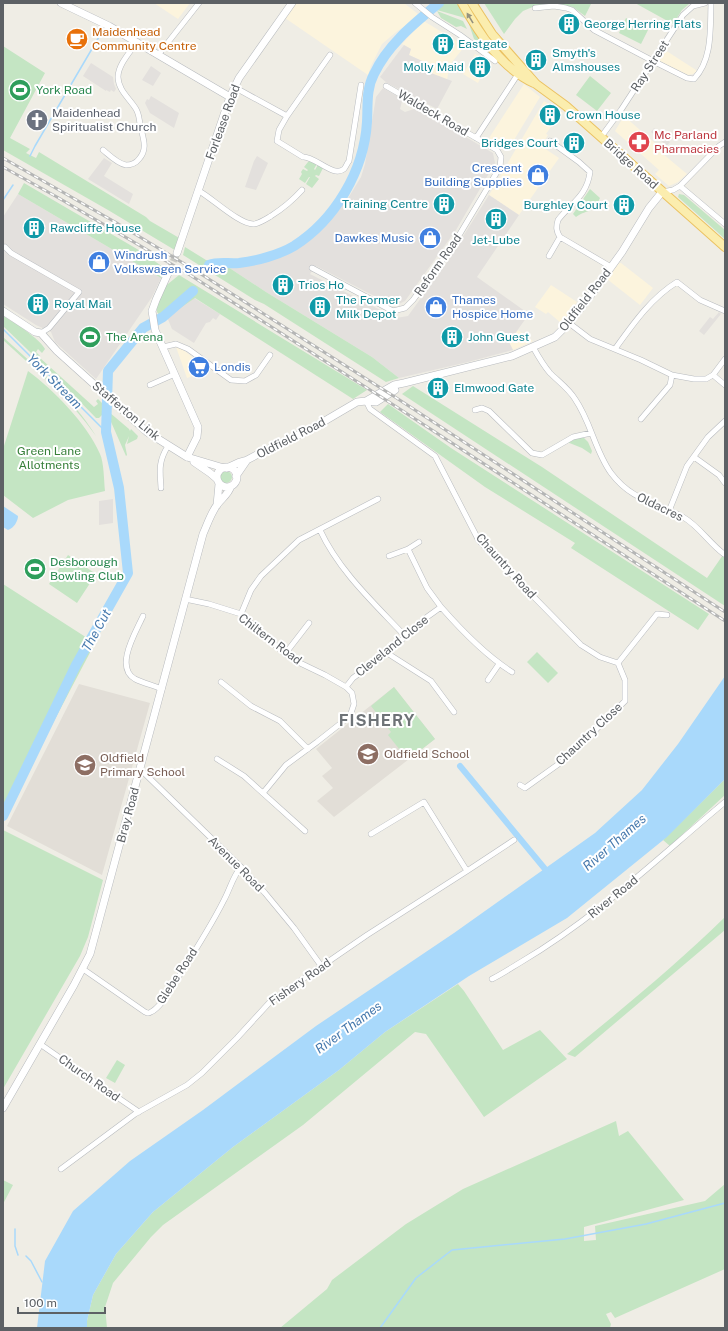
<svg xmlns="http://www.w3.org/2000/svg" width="728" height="1331" font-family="'Public Sans',sans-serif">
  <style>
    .commercial { fill: #fcf4dd }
    .industrial { fill: #e3e0dd }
    .education { fill: #e2ded7 }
    .green { fill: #c4e5c3 }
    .water { fill: #a9d9fb }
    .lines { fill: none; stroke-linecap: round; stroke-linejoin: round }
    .stream { stroke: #a9d9fb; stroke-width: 1.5 }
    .canal { stroke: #a9d9fb; stroke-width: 6 }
    .river { stroke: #a9d9fb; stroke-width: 10 }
    .secondary-tunnel { stroke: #cacac5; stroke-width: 7; stroke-dasharray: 7 3.5; stroke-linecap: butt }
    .street-casing { stroke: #b8bbbf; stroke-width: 6 }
    .secondary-casing { stroke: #b7babe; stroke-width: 8 }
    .primary-casing { stroke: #ebc262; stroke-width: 10 }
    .street { stroke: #fff; stroke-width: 5 }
    .secondary { stroke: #fff; stroke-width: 7 }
    .primary { stroke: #fbedae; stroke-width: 8 }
    .rail-casing { stroke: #b4b5b5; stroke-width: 3 }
    .rail { stroke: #fff; stroke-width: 1.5; stroke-dasharray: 4.5; stroke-linecap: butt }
    .oneway { fill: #94927f }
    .labels { text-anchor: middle; stroke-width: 4; stroke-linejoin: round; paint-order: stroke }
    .culture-label { font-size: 12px; fill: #0d838f; stroke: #fff; text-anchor: start }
    .food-label { font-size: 12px; fill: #c56008; stroke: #fff; text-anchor: start }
    .street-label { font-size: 12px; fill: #5d6165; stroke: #fff }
    .leisure-label { font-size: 12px; fill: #27864d; stroke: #fff; text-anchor: start }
    .worship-label { font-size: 12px; fill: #5b616d; stroke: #fff; text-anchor: start }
    .health-label { font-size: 12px; fill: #be3a42; stroke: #fff; text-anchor: start }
    .shop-label { font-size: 12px; fill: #366cbe; stroke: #fff; text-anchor: start }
    .park-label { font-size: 12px; fill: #39813b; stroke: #fff }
    .education-label { font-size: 12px; fill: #785e54; stroke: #fff; text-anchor: start }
    .water-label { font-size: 13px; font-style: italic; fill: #4679ad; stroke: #fff }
    .district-label { font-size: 16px; font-weight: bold; letter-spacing: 1px; fill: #6e7377; stroke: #fff }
  </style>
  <rect width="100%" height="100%" fill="#efede5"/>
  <!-- commercial -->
  <path class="commercial" d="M154,3h36l-12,16z
    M295,3h109l14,11 -7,8 -15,10 -14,12 -11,22 -3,9 -83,-57z
    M422,20l43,26 -13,16 -3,7 -2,11 -17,-7 3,-7 -24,-11 2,-6 -9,-5 12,-13 2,-4z
    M665,50l31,20v2l-3,2 -5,1 -29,-14z
    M475,54l14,8 -11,21 -15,-9z
    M524,84l16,13 -32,53 -19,-12z
    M544,101l19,12 -5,5h-1l-11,16 2,1 -7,11 18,12 -40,57 -30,-20z
    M624,116l40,35 -1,3 24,20 -9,8 -9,4 -14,-12 4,-4 -44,-39z
    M619,263h2l32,25 -13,17 -33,-26z
    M551,285l26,17 -16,21 -13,-11 -2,2 -11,-7z
    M518,330l15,11 -20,9 -4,-7z
    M176,347l6,2 13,10 14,11 -2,1 -20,7z"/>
  <!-- industrial -->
  <path class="industrial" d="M404,45l7,4 -2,6 24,11 -2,7 21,8 -15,28 -50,-26 -7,-6z
    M91,63l22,14 1,7 2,5 -2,3 -3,-2 -1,2 -4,-2v1l-23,-15z
    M151,66l10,7 -8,13 -11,-6z
    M383,88l16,9 3,4 -2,8 5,3 9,-3 5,1 16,9 58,34 2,10 -39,67 -51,71 -8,4 -9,-2 -72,-37 -6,8 86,44 12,-2 39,-54 42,-67 30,20 -42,62 52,37 -20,28 4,8 -45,12 -69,16 -27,-21 -106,-65 -38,-25 3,-1 24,-2 22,-6 12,-6 21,-13 10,-9 27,-30 14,-23 4,-13 11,-67z
    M151,96l28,17 -5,15 -24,-15 -5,-10 2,-4 2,1z
    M654,128l16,14 -3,4 -16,-14z
    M257,156l11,7 -12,27 -11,-3 9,-26z
    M104,158l8,5 -8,13 29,18 -4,10 -41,-25z
    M18,194l143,84 -9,19 -56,82 -41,-37 -4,-10 -15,-7 -33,-21v-87z
    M194,298l26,16 -4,6 -3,-2 -3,4 -4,1 -12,20 -22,-14 -5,-12z
    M719,312l2,2 -17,21 -5,-4 11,-14 3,2z
    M113,499v24l-14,2v-24z"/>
  <!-- education -->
  <path class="education" d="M79,684l71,19 -48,172 -95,-49z
    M394,687l41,52 -101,78 -17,-16 16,-13 -11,-12 10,-8 -16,-19z"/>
  <!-- green -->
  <path class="green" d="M439,3h18l28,43 -11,-7 -6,-18 -3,-3 -28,-8 -3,-2z
    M484,3h111l-4,1 -6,12 -12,-9 -6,-1h-32l-12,5 -8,8 -11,15z
    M635,3h52l2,1 -7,6 -9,14z
    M437,11l26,10 4,8 -6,-3 -5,1 -15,-9z
    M626,18l22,12 -7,14 -22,-11z
    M3,46l42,27 -35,65 20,11 -4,4 10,5 3,-6 107,65 4,4 31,18 -3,13 -70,-42 -105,-60z
    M590,76l21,17 -14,18 -21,-16z
    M311,160l7,2 -4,7 1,1 4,-7 5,3 -5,10 -3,-1 -1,1 4,3 -7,9 -6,-4 4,-7h-1l-4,6 -6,-4 3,-5 -1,-2 2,-3 4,2 1,-1 -4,-3 4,-5z
    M24,183l113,66 29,20 -5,9 -143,-84z
    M590,189l10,9c-8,17 -11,10 -24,19l-3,-3z
    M679,194l5,1 41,35v9l-47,-42z
    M185,247l21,13 22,7 38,25 106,65 27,21 -13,4 -122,-78 -9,-4 -72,-45z
    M179,275l188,115 -14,9 -158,-101 -28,19 -8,-2 -2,-3v-5l6,-19z
    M3,316c10,5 38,24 42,33l-3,4 -4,-4 -2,3 4,4 -1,1 55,50 4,-3 -2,-3 2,-2 4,4 1,11 -4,4h-3l-41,-42 -52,-50z
    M3,337c34,31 69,60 93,99 -26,-37 -60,-66 -93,-96z
    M28,371c26,19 59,53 72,83 4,8 4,28 5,37l-37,9 -35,18 -30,-23v-46z
    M413,386l129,81 165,111 18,-26v54l-323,-212z
    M388,404l63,44 258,166 -11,16 -127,-82 4,-5 -90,-56 -105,-75z
    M109,412l20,17 1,2 1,-2 7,7 -1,3 -10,5 2,-8 -4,9 2,10 -1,1 -18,-41z
    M577,438h7l4,4 4,9 -1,3 -9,-6 -15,-6z
    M220 477a6 6 0 1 1 12 0a6 6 0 1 1-12 0Z
    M68,555l28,19 -19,29 -28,-19z
    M3,584l92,59 -92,175z
    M537,652l21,21 -10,10 -21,-21z
    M394,687l41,52 -27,21 -20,-25 3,-3 -20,-26z
    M725,779v16l-55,51 -7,-6z
    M3,830l100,50 -15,57 -8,19 -77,133z
    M725,917v13l-150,127 -8,-3c54,-44 108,-88 158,-137z
    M458,984l6,7 39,59 37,-20 27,29 -83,58 -58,-83 -11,-2 -112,93 -140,100 -12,12 -38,46 -8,24 2,21h-20v-7l6,-26 23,-41 37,-42 80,-65 106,-77 46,-38z
    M117,1060l8,5 -10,18 -9,-5z
    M616,1121l3,15 9,-5 56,69 -100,27v14l12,-1 -1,-14 110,-25 20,-17v85l-110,49 -4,-6 -5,2 5,10 -1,4h-330l47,-39 5,-9 74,-56 57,-35z
    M3,1180l10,5 -10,19z"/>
  <!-- water -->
  <path class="water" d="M3,506l15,10c0,5 -4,12 -10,14l-5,-3z
    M725,676v103l-58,58 -100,81 -98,58 -84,56 -46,38 -106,77 -80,65 -37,42 -23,41 -6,26v7h-50l8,-67 28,-50 57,-50 73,-51 113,-84 138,-93 141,-100 47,-43 36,-46z"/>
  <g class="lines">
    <!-- stream -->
    <path class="stream" d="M30,156l5,-10 68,-116
      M3,200l10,-15
      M3,329l103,103
      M15,1229v17l3,9
      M26,1256l5,5 11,21
      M380,1328l36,-50 36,-28 113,-11 81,-15 79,-21"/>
    <!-- canal -->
    <path class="canal" d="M460,766l85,103"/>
    <!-- river -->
    <path class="river" d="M209,265c10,-4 19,-1 30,-2 17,-2 40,-8 55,-17 41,-26 70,-75 73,-124 1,-17 -1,-33 7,-48 14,-30 41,-51 65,-71
      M3,816l73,-151 52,-92 -9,-85 -13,-56 2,-61 35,-43 20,-11 30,-26"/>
    <!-- secondary-tunnel -->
    <path class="secondary-tunnel" d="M169,271l8,-18"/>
    <!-- street casing -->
    <g class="street-casing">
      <path id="street" d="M415,3l17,14 28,18 35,26
        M535,8l19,-2 12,2 6,2 22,20 59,31 34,17 7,1c19,-20 16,-51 17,-76
        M158,55l41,-52
        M234,87l53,29 43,-61
        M287,116l-8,14 -2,11 26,16c12,-1 30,21 41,12 2,-2 3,-6 5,-8l12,-76
        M601,137l20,-27 62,-95 10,-9 12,-3
        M476,138l42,-64
        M550,141l29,21 11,10c-3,24 -19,31 -32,48 -2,7 -2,11 2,17l51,30
        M103,150c6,5 15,14 23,15 6,0 10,-2 13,-6 10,-11 3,-23 1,-35 -1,-6 -1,-10 -4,-15 -6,-10 -18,-19 -18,-32 0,-12 12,-25 19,-35
        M680,186l45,38
        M199,191c13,7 41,34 55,33 6,-1 12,-5 17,-8 11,-7 22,-16 31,-26
        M662,192l11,-2 7,-4 39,-40 6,-4
        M5,247l6,6 68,39 -30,36 -8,5
        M549,256l11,-19
        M312,268l77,41 4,2 12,-3 8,-8 39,-53 48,-80 1,-10 -4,-7 -111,-64
        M569,323l21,16 51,21 31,15 22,4h12l7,-4 12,-16
        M163,347l13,-3 12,5 43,31 14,1 11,-6 14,-20
        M533,347c5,9 10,18 17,26 8,8 19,16 25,26 16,23 20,52 36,74 21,28 45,29 72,44 16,9 26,26 41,37
        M615,349c18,-25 36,-51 62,-67l23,18 25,11
        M713,375l12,10
        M150,385l25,-11
        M366,401l4,8 65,47 44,85 102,104 19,12 18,6
        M475,410l7,-2 7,3 43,42 10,2 31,-18 18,-4
        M641,419l29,-34 2,-10
        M694,457l25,18 6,8
        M161,488c-1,-18 -3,-26 7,-42
        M669,511l18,-45 21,-29 17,-16
        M320,530c19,41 54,73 85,106
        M389,556l19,-7 11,-7
        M185,599l24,5 32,10 44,40 15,9 25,12 21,12 6,6 2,11 -4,12 -33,26 -31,23 -23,28
        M441,607c21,24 44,48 71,65
        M241,614l10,-24 10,-14 38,-36 79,-41
        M143,616c-7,16 -29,51 -8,63 8,4 18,6 27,10
        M387,653l44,28 23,31
        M285,654l24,-31
        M488,680l11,-16
        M221,682l30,24 29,15 28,28
        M346,687l7,-9 34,-25 40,-36 14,-10 -14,-19 -19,-39
        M217,759l27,17 61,55
        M140,769l101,98 24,26 29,35 28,39
        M520,785l5,3 42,-30 58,-57v-21l-7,-17 39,-49 10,1
        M371,834l53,-32 43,69
        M83,969l62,43c3,1 3,2 6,0 11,-5 21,-26 28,-36 16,-25 32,-50 45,-76 6,-11 9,-24 17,-33
        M492,979c10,-5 19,-11 29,-17 75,-44 138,-105 204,-160
        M40,1044l33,23 66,45
        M61,1169l74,-55 52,-29 15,-12 35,-35 32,-35 15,-11 83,-57 100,-64 47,-31"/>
    </g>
    <!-- secondary casing -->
    <g class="secondary-casing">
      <path id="secondary" d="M61,3l48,23 121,71
        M177,253l53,-156 9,-19 53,-75
        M169,271l-13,29 -4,11 3,19 43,97 -1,10 -10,20
        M3,311l32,21 6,1 16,18 90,81 40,25 37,11
        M366,401l28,-16 10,-2 108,-27 43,-19 14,-14 22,-28 31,-43 27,-44 13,-16
        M194,462l16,11 7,6
        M217 477a10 10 0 1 1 20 0a10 10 0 1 1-20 0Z
        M227,468l13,-6 7,-2 15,-8 49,-23 46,-27 9,-1 10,1 19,-12
        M236,476l11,-16
        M217,505l2,-21
        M3,1108l71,-123 16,-31 113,-420c4,-9 8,-21 14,-29 5,-7 11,-10 14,-19"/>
    </g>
    <!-- primary casing -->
    <g class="primary-casing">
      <path id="primary" d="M462,3c17,30 39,65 72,80
        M472,3l20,31 44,50 30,22 159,141"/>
    </g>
    <!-- street -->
    <use href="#street" class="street"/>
    <!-- secondary -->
    <use href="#secondary" class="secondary"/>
    <!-- primary -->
    <use href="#primary" class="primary"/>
    <!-- rail casing -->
    <g class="rail-casing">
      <path id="rail" d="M3,158l112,64 78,47 202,128 330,215
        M3,167l54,30 133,78 199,127 336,219"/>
    </g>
    <!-- rail -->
    <use href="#rail" class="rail"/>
  </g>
  <!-- one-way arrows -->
  <defs><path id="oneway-solid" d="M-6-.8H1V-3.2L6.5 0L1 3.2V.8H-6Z"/></defs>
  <use class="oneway" href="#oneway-solid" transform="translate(470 18) rotate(-121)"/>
  <!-- icons -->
  <defs>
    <g id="building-disc" transform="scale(1.15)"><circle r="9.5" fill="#0f9aa8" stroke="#fff"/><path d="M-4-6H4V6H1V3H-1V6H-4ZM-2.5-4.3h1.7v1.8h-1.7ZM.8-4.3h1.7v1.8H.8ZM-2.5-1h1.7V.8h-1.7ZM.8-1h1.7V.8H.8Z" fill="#fff"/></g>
    <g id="cafe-disc" transform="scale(1.15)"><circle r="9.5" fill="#e8710a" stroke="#fff"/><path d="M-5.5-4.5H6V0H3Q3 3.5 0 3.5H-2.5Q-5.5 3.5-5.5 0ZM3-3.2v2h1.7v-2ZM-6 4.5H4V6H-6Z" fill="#fff"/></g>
    <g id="stadium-disc" transform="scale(1.15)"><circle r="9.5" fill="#2e9e5b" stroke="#fff"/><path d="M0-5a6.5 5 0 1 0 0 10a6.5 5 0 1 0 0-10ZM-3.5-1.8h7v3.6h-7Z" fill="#fff"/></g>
    <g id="church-disc" transform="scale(1.15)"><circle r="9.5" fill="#6b7280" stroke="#fff"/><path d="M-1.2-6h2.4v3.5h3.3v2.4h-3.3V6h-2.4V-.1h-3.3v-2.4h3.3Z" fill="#fff"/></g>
    <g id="pharmacy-disc" transform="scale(1.15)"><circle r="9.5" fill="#e0444e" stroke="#fff"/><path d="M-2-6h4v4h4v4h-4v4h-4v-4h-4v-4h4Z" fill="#fff"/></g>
    <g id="shop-disc" transform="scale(1.15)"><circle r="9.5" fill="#3f7fe0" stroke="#fff"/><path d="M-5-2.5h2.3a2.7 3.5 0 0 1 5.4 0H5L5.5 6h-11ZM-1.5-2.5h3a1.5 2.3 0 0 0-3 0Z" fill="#fff"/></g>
    <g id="supermarket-disc" transform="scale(1.15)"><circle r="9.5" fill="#3f7fe0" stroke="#fff"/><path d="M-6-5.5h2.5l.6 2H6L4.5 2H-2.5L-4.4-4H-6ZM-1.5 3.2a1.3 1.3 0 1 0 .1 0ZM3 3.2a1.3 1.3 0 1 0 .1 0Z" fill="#fff"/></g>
    <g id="school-disc" transform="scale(1.15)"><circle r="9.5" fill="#8d6e63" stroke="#fff"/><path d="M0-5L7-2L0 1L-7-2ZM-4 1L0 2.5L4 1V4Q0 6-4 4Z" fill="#fff"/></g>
  </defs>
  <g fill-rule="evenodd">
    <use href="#building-disc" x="569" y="24"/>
    <use href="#cafe-disc" x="77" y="39"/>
    <use href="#building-disc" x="443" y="44"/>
    <use href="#building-disc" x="536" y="60"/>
    <use href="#building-disc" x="480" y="67"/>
    <use href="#stadium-disc" x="20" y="90"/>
    <use href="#building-disc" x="550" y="115"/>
    <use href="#church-disc" x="37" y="120"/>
    <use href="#pharmacy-disc" x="639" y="142"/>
    <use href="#building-disc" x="574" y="143"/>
    <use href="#shop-disc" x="538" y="175"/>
    <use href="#building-disc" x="444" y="204"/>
    <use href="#building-disc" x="624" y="205"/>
    <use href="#building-disc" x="496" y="219"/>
    <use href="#building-disc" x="34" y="228"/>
    <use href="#shop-disc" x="430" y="238"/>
    <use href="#shop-disc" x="99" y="262"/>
    <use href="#building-disc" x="283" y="285"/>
    <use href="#building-disc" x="38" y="304"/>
    <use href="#building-disc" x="320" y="307"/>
    <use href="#shop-disc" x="436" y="307"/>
    <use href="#stadium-disc" x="90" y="337"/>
    <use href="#building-disc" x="452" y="337"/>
    <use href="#supermarket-disc" x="199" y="367"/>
    <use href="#building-disc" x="438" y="388"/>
    <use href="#stadium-disc" x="35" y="569"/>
    <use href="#school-disc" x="368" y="754"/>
    <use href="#school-disc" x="85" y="765"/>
  </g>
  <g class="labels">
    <!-- culture labels -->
    <g class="culture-label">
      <text x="584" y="28">George Herring Flats</text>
      <text x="458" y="48">Eastgate</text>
      <text x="552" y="57">Smyth's<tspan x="552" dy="14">Almshouses</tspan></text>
      <text x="464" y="71" text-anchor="end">Molly Maid</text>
      <text x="566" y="119">Crown House</text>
      <text x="558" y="147" text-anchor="end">Bridges Court</text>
      <text x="428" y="208" text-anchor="end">Training Centre</text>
      <text x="608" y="209" text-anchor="end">Burghley Court</text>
      <text x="50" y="232">Rawcliffe House</text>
      <text x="496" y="244" text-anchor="middle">Jet-Lube</text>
      <text x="298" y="289">Trios Ho</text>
      <text x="336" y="304">The Former<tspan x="336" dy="14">Milk Depot</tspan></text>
      <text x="54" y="308">Royal Mail</text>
      <text x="468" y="341">John Guest</text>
      <text x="454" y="392">Elmwood Gate</text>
    </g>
    <!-- food labels -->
    <g class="food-label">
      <text x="92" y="36">Maidenhead<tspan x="92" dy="14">Community Centre</tspan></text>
    </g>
    <!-- street labels -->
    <g class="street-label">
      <text transform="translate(650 66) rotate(-57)" y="4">Ray Street</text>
      <text transform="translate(433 113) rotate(30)" y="4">Waldeck Road</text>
      <text transform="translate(223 122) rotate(-70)" y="4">Forlease Road</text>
      <text transform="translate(631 164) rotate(42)" y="4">Bridge Road</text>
      <text transform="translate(438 265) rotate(-55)" y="4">Reform Road</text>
      <text transform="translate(585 300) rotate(-52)" y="4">Oldfield Road</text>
      <text transform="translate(126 411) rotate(40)" y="4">Stafferton Link</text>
      <text transform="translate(291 438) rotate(-27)" y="4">Oldfield Road</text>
      <text transform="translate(660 507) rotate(26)" y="4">Oldacres</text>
      <text transform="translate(506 566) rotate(48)" y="4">Chauntry Road</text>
      <text transform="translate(270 639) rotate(37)" y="4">Chiltern Road</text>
      <text transform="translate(392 646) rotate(-39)" y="4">Cleveland Close</text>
      <text transform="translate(589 734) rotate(-43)" y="4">Chauntry Close</text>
      <text transform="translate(128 815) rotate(-75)" y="4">Bray Road</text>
      <text transform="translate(236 864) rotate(45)" y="4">Avenue Road</text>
      <text transform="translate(613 897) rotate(-39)" y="4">River Road</text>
      <text transform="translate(177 976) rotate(-57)" y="4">Glebe Road</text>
      <text transform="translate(300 982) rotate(-35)" y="4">Fishery Road</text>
      <text transform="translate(89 1078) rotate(35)" y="4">Church Road</text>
    </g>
    <!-- leisure labels -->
    <g class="leisure-label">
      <text x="36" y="94">York Road</text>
      <text x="106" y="341">The Arena</text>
      <text x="50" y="566">Desborough<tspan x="50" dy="14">Bowling Club</tspan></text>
    </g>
    <!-- worship labels -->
    <g class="worship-label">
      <text x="52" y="117">Maidenhead<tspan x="52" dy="14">Spiritualist Church</tspan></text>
    </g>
    <!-- health labels -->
    <g class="health-label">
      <text x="654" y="139">Mc Parland<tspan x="654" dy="14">Pharmacies</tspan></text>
    </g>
    <!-- shop labels -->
    <g class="shop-label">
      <text x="522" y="172" text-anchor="end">Crescent<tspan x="522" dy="14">Building Supplies</tspan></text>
      <text x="414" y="242" text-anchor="end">Dawkes Music</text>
      <text x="114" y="259">Windrush<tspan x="114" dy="14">Volkswagen Service</tspan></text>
      <text x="452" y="304">Thames<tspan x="452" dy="14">Hospice Home</tspan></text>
      <text x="214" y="371">Londis</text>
    </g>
    <!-- park labels -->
    <g class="park-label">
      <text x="49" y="455">Green Lane<tspan x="49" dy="14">Allotments</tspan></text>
    </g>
    <!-- education labels -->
    <g class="education-label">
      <text x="384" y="758">Oldfield School</text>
      <text x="100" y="762">Oldfield<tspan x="100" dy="14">Primary School</tspan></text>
    </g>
    <!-- water labels -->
    <g class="water-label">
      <text transform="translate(55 381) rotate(45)" y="5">York Stream</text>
      <text transform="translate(96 630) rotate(-61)" y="5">The Cut</text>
      <text transform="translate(614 842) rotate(-41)" y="5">River Thames</text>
      <text transform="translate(348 1027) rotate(-36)" y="5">River Thames</text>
    </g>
    <!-- district labels -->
    <g class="district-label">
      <text x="377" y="726">FISHERY</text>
    </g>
  </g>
  <!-- border -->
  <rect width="728" height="1331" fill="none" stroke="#5d6165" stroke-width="8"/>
  <!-- scale -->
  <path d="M18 1307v6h87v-6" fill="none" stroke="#5d6165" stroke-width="2"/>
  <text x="24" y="1307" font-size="12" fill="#5d6165" stroke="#ffffff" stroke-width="3" paint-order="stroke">100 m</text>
</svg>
